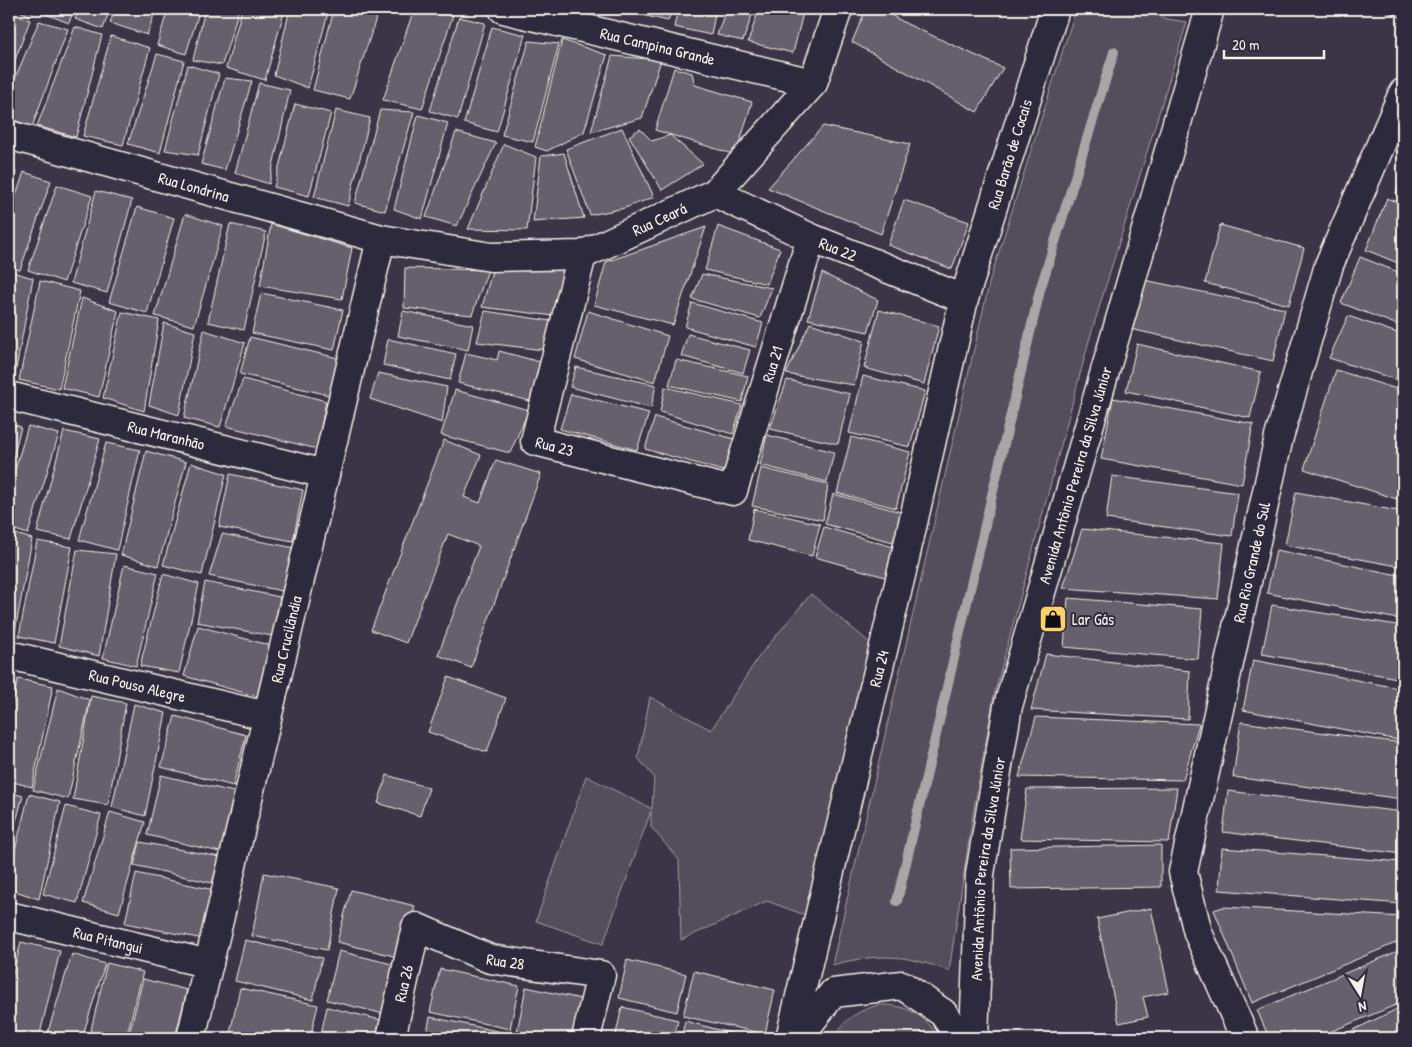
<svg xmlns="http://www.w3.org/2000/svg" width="1412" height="1047" font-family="'Patrick Hand',sans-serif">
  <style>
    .green { fill: #534e5c; stroke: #a4a0a2 }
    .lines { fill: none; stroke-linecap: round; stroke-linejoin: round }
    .stream { stroke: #aaa6a7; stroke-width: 10 }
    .building { fill: #65616c; stroke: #f4f1e8 }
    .street-casing { stroke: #f4f1e8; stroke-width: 31 }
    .secondary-casing { stroke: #f4f1e8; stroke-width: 31 }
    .street { stroke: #2f2a3d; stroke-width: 28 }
    .secondary { stroke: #2f2a3d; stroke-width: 28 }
    .labels { text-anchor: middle; stroke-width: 4; stroke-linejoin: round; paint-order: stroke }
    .street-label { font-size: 16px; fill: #f4f1e8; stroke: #2f2a3d }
    .poi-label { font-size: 16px; fill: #f4f1e8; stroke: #2f2a3d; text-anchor: start }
  </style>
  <rect width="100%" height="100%" fill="#3b3647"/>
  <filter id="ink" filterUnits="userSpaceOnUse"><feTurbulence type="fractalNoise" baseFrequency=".02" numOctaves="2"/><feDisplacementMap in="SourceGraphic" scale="10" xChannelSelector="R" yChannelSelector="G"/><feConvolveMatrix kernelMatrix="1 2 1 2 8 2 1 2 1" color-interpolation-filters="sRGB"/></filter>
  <g filter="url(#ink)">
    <!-- green -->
    <path class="green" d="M1076,9h64l26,10 21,3 -97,315 -96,358 -22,125 -23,151c-44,-17 -71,-18 -117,-6l158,-685z
      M811,594l59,49 -65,272 -38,-14 -86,39 -2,-80 -28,-33v-16l-48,133 -67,-23 50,-145 66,33 2,-32 -16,-19 12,-61 61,33 49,-75z
      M878,1005c26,-1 48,9 60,33h-104c10,-19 24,-27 44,-33z"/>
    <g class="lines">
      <!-- stream -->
      <path class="stream" d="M897,901l143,-611 74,-238"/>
    </g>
    <!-- building -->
    <path class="building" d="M15,9h19l-3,7z
      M39,9h35l-5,14 -31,-12z
      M79,9h31l-7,20 -28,-10z
      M115,9h41l-9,26 -37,-12z
      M168,9h32l-14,45 -29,-9z
      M205,9h34l-17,56 -29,-5z
      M242,9h43l-20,71 -39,-12z
      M290,9h39l-21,79 -34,-13z
      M334,9h45l-29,90 -37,-9z
      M414,9h22l17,6 -31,94 -39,-9z
      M640,9h32l-4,12 -30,-7z
      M678,9h38l-5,26 -37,-8z
      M726,9h28l-11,32 -26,-6z
      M759,9h45l-11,44 -45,-11z
      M866,9h14l27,15 96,44 -26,44 -125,-70z
      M1379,9h24v9z
      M9,13l21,7 -21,56z
      M459,17l26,6 -27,96 -28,-8z
      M39,21l29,8 -36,98 -23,-9v-25z
      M75,27l27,8 -26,102 -39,-11z
      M492,27l33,8 -28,97 -33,-9z
      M111,36l39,12 -27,97 -40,-9z
      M562,40l45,15 -23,77 -37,19 -12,-4z
      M529,41l30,3 -26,98 -31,-7z
      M157,54l27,7 -24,92 -32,-9z
      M612,56l49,4 -19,58 -51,14z
      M188,65l31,9 -21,81 -33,-5z
      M674,68l18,5 3,12 57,17 -16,53 -81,-25z
      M225,78l27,3 -27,89 -24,-6z
      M259,83l31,7 -21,94 -34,-11z
      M295,104l36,9 -22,83 -35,-9z
      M336,110l34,8 -22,88 -34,-9z
      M380,110l34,2 -29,99 -30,-8z
      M418,115l30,8 -26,96 -28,-10z
      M823,126l87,18 -29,90 -113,-46z
      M622,128l32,69 -29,11 -35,7 -24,-66z
      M640,129l12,12 18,-6 33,29 -41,26 -33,-54z
      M456,132l40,11 -39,83 -31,-9z
      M504,144l32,13 -9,73 -59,-1z
      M564,153l20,65 -51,4 8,-66z
      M9,169l7,3 -7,19z
      M24,172l27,9 -31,89 -11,-4v-50z
      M1403,173v22l-7,-2z
      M57,185l35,11 -28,86 -36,-12z
      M96,191l36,9 -25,93 -36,-10z
      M1387,198l16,6v61l-37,-15z
      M904,200l65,22 -17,47 -64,-24z
      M137,207l37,11 -27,95 -38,-11z
      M185,214l38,12 -29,100 -39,-10z
      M230,224l36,8 -22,98 -36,-8z
      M271,224l81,24 -10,51 -82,-13z
      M1220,225l84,23 -15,57 -84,-22z
      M718,226l62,23 -13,35 -62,-14z
      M706,227l-33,98 -79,-20 12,-43z
      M1360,257l43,17v53l-62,-24z
      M405,268l83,2 -16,45 -68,-7z
      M565,270l-11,46 -72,-9 10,-36z
      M9,271l24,7 -19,102 -5,-2z
      M822,273l56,27 -10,32 -60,-13z
      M702,274l70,14 -12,30 -68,-19z
      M1144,280l141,29 -12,52 -143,-32z
      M40,281l40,10 -21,98 -40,-9z
      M261,293l82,17 -9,40 -82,-17z
      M82,298l36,13 -19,86 -37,-9z
      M692,303l71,20 -7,24 -71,-20z
      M879,310l60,16 -15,58 -60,-16z
      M403,311l70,14 -5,25 -70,-14z
      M485,311l66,10 -7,29 -67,-8z
      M588,311l80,25 -13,46 -80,-23z
      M122,312l37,8 -15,91 -41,-13z
      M1348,316l55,19v47l-74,-24z
      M164,323l31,9 -16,83 -30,-10z
      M810,323l54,18 -10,44 -68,-11z
      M204,330l41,13 -25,84 -36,-9z
      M688,334l62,16 -7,23 -62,-17z
      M250,337l92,22 -9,37 -93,-22z
      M388,339l68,15 -6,26 -67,-15z
      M1137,344l124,28 -11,46 -124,-27z
      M499,351l41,11 -10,39 -72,-18 8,-30 31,7z
      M676,360l72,16 -6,26 -73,-17z
      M576,367l80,18 -5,23 -81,-21z
      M1336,370l67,21v110l-99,-32z
      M378,373l69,14 -5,36 -72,-24z
      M863,376l62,15 -15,56 -61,-14z
      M243,379l83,22 -9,48 -91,-23z
      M787,380l63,14 -12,50 -68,-15z
      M665,387l77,18 -9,29 -73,-22z
      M455,390l74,20 -19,43 -69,-18z
      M571,394l78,19 -12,37 -77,-21z
      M1113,398l140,26 -11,60 -141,-25z
      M655,417l83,23 -11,32 -82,-23z
      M9,423l12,4 -12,45z
      M28,426l31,8 -31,100 -19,-6v-38z
      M64,431l36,8 -29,100 -34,-7z
      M767,435l67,17 -7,30 -67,-17z
      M851,437l59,15 -14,56 -59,-15z
      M444,440l37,15 -17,42 16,6 16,-43 45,14 -70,194 -33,-13 41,-109 -31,-12 -42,109 -35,-13z
      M106,443l34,7 -23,100 -38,-10z
      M146,451l40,11 -28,104 -37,-11z
      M191,463l35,11 -24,101 -39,-10z
      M761,468l67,16 -5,36 -71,-14z
      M230,474l73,16 -10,51 -74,-14z
      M1112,476l126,17 -6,43 -126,-17z
      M1296,492l107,20v55l-118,-22z
      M833,494l68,18 -8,30 -68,-18z
      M754,509l66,15 -8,32 -64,-16z
      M824,527l69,20 -8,30 -70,-20z
      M1082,529l142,14 -6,56 -155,-11z
      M9,532l23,7 -18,98 -5,-2z
      M222,534l73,14 -13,43 -73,-15z
      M37,541l35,6 -18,96 -35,-7z
      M77,550l39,4 -17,102 -40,-10z
      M1276,550l127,26v44l-136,-27z
      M124,565l34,8 -22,93 -33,-8z
      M163,574l36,10 -20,89 -39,-7z
      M205,582l75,15 -8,39 -75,-14z
      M1068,598l134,11 -4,50 -134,-12z
      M1272,605l131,21v53l-141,-25z
      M198,626l74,20 -13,51 -75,-21z
      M1046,654l144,17 -2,48 -157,-9z
      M1253,660l150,29v52l-160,-31z
      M9,675h4l-4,17z
      M448,677l58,21 -19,54 -59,-20z
      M18,679l35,7 -21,101 -23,-6v-65z
      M58,688l32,12 -22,99 -35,-9z
      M91,696l35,7 -18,102 -35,-6z
      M134,704l32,9 -21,103 -33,-9z
      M175,716l71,19 -13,51 -72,-19z
      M1036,717l163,7 -16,56 -164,-3z
      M1241,722l162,21v56l-170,-22z
      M161,775l77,18 -14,60 -77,-18z
      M387,775l42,13 -9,28 -42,-13z
      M1177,788l-8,54 -149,-3 7,-50z
      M1228,791l175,21v42l-180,-22z
      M9,792l14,4 -14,51z
      M29,794l31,8 -21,97 -30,-10v-15z
      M66,806l35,9 -24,88 -34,-9z
      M110,812l35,10 -26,91 -36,-10z
      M140,842l80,15 -8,26 -78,-18z
      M1161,845v42l-150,2 -1,-41z
      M1222,848l181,14v42l-184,-14z
      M136,873l78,17 -11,49 -78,-16z
      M264,873l75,15 -12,62 -75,-14z
      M351,890l64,16 -13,52 -65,-16z
      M1223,907l180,10v23l-151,63 -38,-93z
      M1151,908l18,84 -26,5 5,20 -29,6 -22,-104z
      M245,940l77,18 -9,42 -78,-19z
      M9,942l5,1 -5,21z
      M21,942l39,9 -21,87h-30v-49z
      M1403,949v53l-88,36h-46l-12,-28z
      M339,951l61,15 -12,49 -61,-15z
      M72,954l33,10 -23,74h-36z
      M627,960l59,14 -9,38 -58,-14z
      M107,963l36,9 -17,66h-37z
      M440,969l79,17 -9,43 -80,-17z
      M694,971l81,19 -10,44 -82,-18z
      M143,979l44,11 -12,48h-47z
      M526,987l55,12 -9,39h-26l-29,-6z
      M240,988l78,17 -8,33h-81z
      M1403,1006v32h-66z
      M327,1007l62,15 -4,16h-65z
      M622,1007l56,13 -4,18h-59z
      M430,1017l77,16 -1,5h-80z
      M685,1021l65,17h-69z"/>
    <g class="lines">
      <!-- street casing -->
      <g class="street-casing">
        <g id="street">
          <path id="s1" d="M503,9l310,74"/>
          <path id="s2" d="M715,193l96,45 153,61"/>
          <path id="s3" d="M582,255l-47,186 198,50 78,-253"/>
          <path id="s4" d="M9,396l316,78"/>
          <path id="s5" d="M9,655l258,61"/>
          <path id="s6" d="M9,916l200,48"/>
          <path id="s7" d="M191,1038l190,-799"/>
          <path id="s8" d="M391,1038l25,-111 74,32 111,16 -15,63"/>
          <path id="s9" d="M1245,1038l-47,-105 -15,-61 96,-435 50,-172 74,-172"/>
        </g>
      </g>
      <!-- secondary casing -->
      <g class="secondary-casing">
        <g id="secondary">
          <path id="s10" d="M9,135l372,104 110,18 91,-2 133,-62 98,-110 25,-74"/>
          <path id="s11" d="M790,1038l112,-467 62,-272 91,-290"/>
          <path d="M798,1038l35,-45 69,-8 41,28 17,25"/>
          <path id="s12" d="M974,1038l6,-164 28,-168 202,-697"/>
        </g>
      </g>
      <!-- street -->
      <use href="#street" class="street"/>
      <!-- secondary -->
      <use href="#secondary" class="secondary"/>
    </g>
  </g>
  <!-- icons -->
  <defs>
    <g id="shop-square" transform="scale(1.4375)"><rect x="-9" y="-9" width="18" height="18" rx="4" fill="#ffd166" stroke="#2f2a3d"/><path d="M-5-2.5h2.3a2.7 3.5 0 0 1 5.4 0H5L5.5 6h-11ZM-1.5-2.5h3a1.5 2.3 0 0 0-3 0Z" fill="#111"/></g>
  </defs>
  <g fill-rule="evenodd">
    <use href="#shop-square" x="1053" y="619"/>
  </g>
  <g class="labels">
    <!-- street labels -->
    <g class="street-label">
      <text dy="6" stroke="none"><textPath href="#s1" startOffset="159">Rua Campina Grande</textPath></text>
      <text dy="6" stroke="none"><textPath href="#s11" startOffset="911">Rua Barão de Cocais</textPath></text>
      <text dy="6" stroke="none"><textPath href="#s10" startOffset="192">Rua Londrina</textPath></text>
      <text dy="6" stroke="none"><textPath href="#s10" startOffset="674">Rua Ceará</textPath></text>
      <text dy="6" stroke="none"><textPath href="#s2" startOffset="135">Rua 22</textPath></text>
      <text dy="6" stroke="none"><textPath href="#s3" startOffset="529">Rua 21</textPath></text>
      <text dy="6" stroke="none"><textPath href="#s4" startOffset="162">Rua Maranhão</textPath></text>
      <text dy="6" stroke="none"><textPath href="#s3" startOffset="212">Rua 23</textPath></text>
      <text dy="6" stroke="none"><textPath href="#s12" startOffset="575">Avenida Antônio Pereira da Silva Júnior</textPath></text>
      <text dy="6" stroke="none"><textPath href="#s9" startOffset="495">Rua Rio Grande do Sul</textPath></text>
      <text dy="6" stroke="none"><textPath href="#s7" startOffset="410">Rua Crucilândia</textPath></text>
      <text dy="6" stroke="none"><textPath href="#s11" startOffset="380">Rua 24</textPath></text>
      <text dy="6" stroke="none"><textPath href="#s5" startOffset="132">Rua Pouso Alegre</textPath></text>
      <text dy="6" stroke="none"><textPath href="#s12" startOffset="170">Avenida Antônio Pereira da Silva Júnior</textPath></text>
      <text dy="6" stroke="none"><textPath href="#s6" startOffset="102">Rua Pitangui</textPath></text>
      <text dy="6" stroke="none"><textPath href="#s8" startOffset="210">Rua 28</textPath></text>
      <text dy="6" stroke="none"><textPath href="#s8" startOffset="56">Rua 26</textPath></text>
    </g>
    <!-- poi labels -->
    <g class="poi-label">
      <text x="1072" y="625">Lar Gás</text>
    </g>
  </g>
  <!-- margin -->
  <rect width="1412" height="1047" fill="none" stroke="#2f2a3d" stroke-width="30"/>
  <rect x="15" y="15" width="1382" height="1017" fill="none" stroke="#f4f1e8" stroke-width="2" filter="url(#ink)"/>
  <!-- north arrow -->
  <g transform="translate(1360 994) rotate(169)" stroke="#2f2a3d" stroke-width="4" paint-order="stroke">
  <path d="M0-4L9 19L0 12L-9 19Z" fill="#f4f1e8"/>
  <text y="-8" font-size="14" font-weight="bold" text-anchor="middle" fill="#f4f1e8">N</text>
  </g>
  <!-- scale -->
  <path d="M1224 50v8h100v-8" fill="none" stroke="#f4f1e8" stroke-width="2.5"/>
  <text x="1232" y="50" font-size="15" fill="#f4f1e8" stroke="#2f2a3d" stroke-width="4" paint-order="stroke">20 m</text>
</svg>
